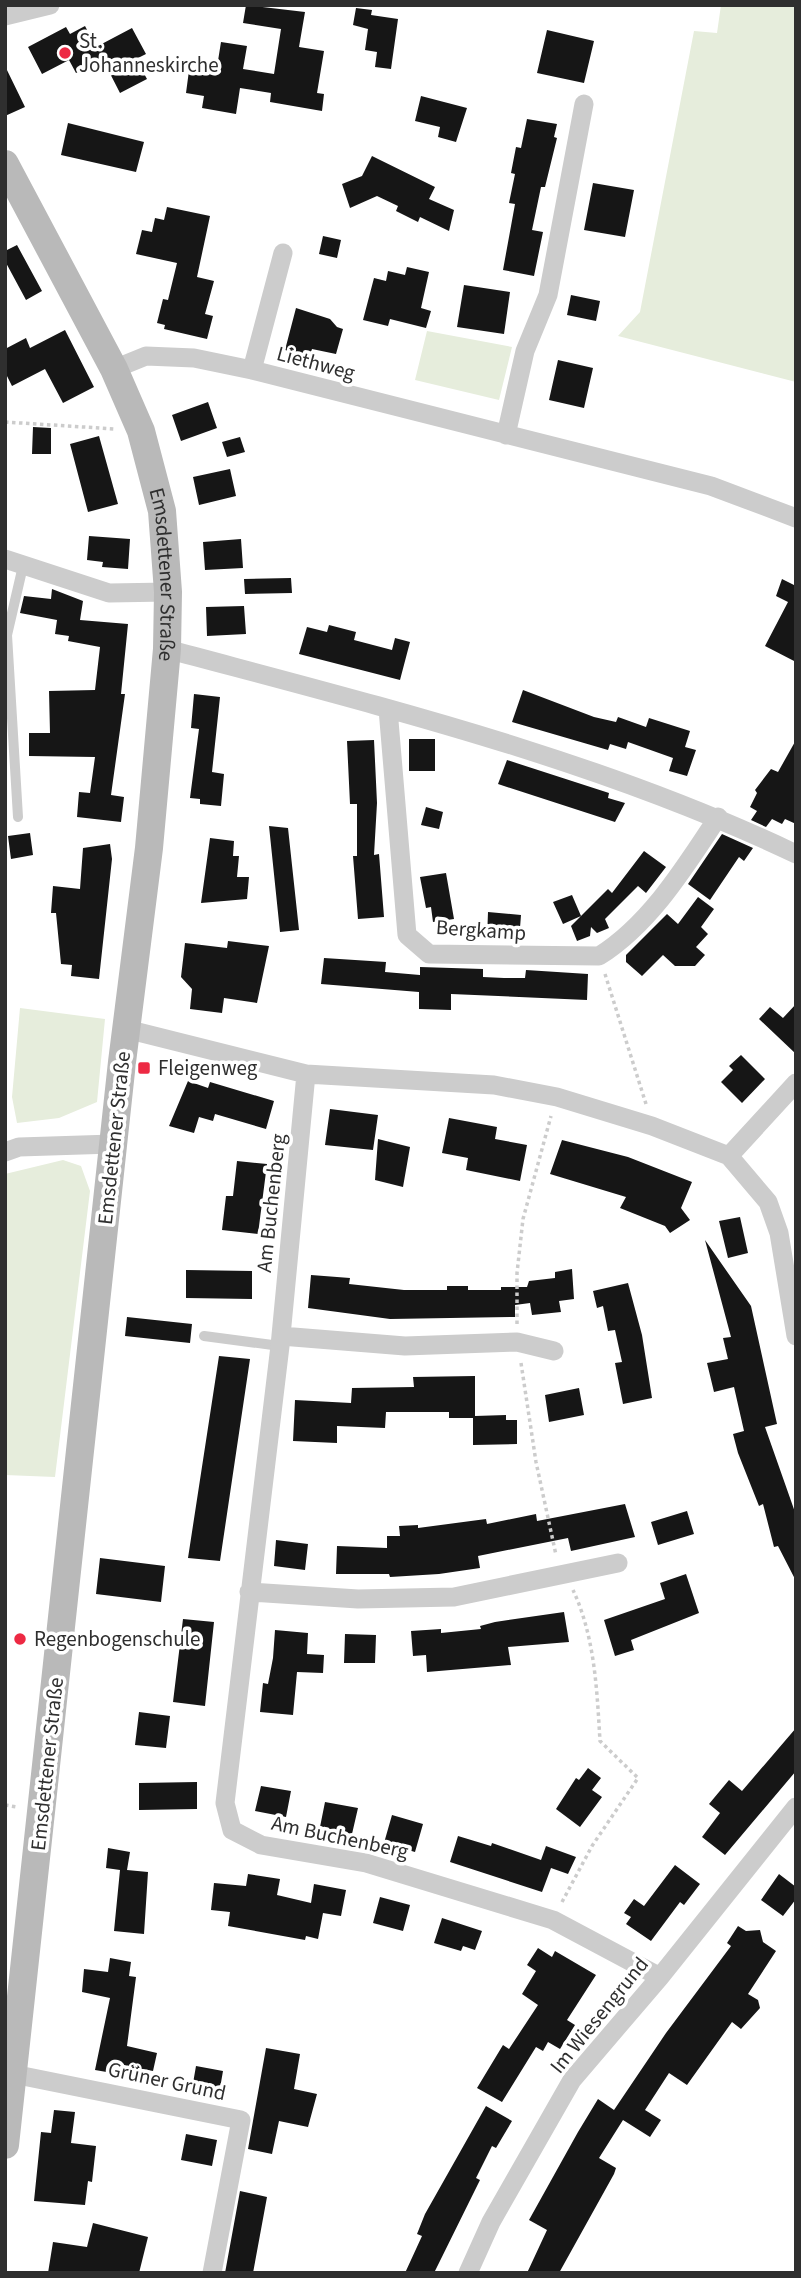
<svg xmlns="http://www.w3.org/2000/svg" width="801" height="2278" font-family="'Source Sans 3',sans-serif">
  <style>
    .green { fill: #e6eddc }
    .building { fill: #161616 }
    .lines { fill: none; stroke-linecap: round; stroke-linejoin: round }
    .path { stroke: #ccc; stroke-width: 3.5; stroke-dasharray: 3.5 3.5; stroke-linecap: butt }
    .service { stroke: #ccc; stroke-width: 10 }
    .minor { stroke: #ccc; stroke-width: 19 }
    .secondary { stroke: #b9b9b9; stroke-width: 28 }
    .poi-dot { fill: #ed2943; stroke: #fff; stroke-width: 2.5 }
    .labels { text-anchor: middle; stroke-width: 7; stroke-linejoin: round; paint-order: stroke }
    .poi-label { font-size: 21px; fill: #2f2f2f; stroke: #fff; text-anchor: start }
    .street-label { font-size: 21px; fill: #2f2f2f; stroke: #fff }
  </style>
  <rect width="100%" height="100%" fill="#fff"/>
  <!-- green -->
  <path class="green" d="M721,5h75v377l-178,-46 22,-24 54,-281 23,2z
    M427,331l85,16 -13,53 -84,-20z
    M20,1008l85,11 -8,83 -38,16 -42,5 -5,-26z
    M63,1160l18,6 9,25 -35,286 -50,-2v-301z"/>
  <!-- building -->
  <path class="building" d="M246,5l59,7 -6,35 25,4 -7,42 7,1 -2,17 -52,-9 1,-9 -31,-5 -4,26 -34,-6 2,-12 -18,-3 4,-30 27,4 4,-25 26,4 -4,23 31,5 7,-45 -38,-6z
    M356,8l16,2 -1,5 27,4 -7,50 -16,-2 2,-15 -12,-2 3,-21 -15,-4z
    M85,26l11,21 36,-19 14,26 -10,5 11,20 -27,14 -21,-41 3,8 -26,13 -7,-13 -27,14 -14,-27 38,-20 4,7z
    M547,30l47,11 -10,42 -47,-10z
    M5,66l20,41 -20,9z
    M421,96l46,12 -11,34 -18,-5 2,-10 -25,-6z
    M527,119l30,5 -3,13 3,1 -12,49h-4l-9,43 11,2 -9,44 -31,-6 12,-66 -6,-1 6,-29 -4,-1 5,-26 5,1z
    M68,123l76,19 -8,30 -75,-17z
    M372,156l63,31 -6,12 25,11 -5,21 -29,-14 -2,5 -22,-11 2,-5 -21,-10 -27,12 -8,-24 20,-8z
    M593,183l41,7 -9,47 -41,-7z
    M167,207l43,9 -13,61 17,4 -9,33 8,2 -6,23 -43,-10 1,-4 -8,-2 6,-24 5,1 9,-37 -41,-9 6,-24 10,2 3,-14 9,2z
    M323,236l18,4 -4,18 -18,-4z
    M17,245l25,46 -16,9 -21,-39v-10z
    M407,267l22,5 -8,36 10,3 -5,17 -36,-9 -2,7 -25,-6 11,-42 12,3 2,-10 17,4z
    M464,285l46,7 -6,42 -47,-7z
    M571,295l29,6 -4,20 -29,-6z
    M296,308l34,11 7,8 6,2 -7,25 -24,-5 -2,7 -25,-6z
    M65,330l29,57 -31,16 -18,-34 -33,17 -7,-14v-23l21,-11 4,10z
    M558,360l35,8 -9,40 -35,-8z
    M208,402l9,26 -36,13 -9,-26z
    M33,427l18,1v26h-19z
    M99,436l19,68 -30,8 -18,-68z
    M240,437l5,15 -18,5 -5,-15z
    M230,469l6,27 -37,9 -6,-28z
    M89,536l41,3 -2,30 -26,-2 1,-5 -16,-2z
    M241,539l2,29 -38,2 -2,-28z
    M291,578l1,15 -47,1 -1,-15z
    M782,579l14,7v76l-31,-16 23,-44 -12,-6z
    M52,589l31,12 -3,19 48,4 -7,70h4l-14,101 13,2 -3,25 -44,-5 2,-25 11,1 5,-36 -66,-1v-23h21l-1,-42 46,-1 5,-43 -32,-6 1,-5 -14,-2 2,-14 -37,-7 4,-17 27,3z
    M244,606l2,28 -39,2 -1,-29z
    M329,625l27,7 -2,8 38,10 3,-12 15,4 -10,38 -101,-26 8,-27 20,5z
    M523,690l71,27 22,5 2,-5 28,10 3,-9 41,13 -5,16 11,3 -9,26 -18,-5 4,-13 -45,-16 -2,7 -16,-5 -2,6 -96,-28z
    M194,694l26,3 -8,75 12,2 -3,32 -21,-2v-5l-10,-1 9,-69 -8,-1z
    M409,739h26v32h-26z
    M374,740l3,63 -3,52 5,-1 5,63 -26,2 -5,-63h4v-52h-7l-3,-63z
    M796,740v84l-11,-5 -3,5 -10,-5 -6,8 -15,-7 6,-9 -7,-4 7,-14 -2,-3 16,-21 7,3z
    M507,760l102,33 -1,5 17,5 -10,19 -117,-38z
    M426,807l17,5 -4,17 -18,-4z
    M269,826l19,2 11,102 -19,2z
    M30,833l3,22 -22,4 -3,-23z
    M722,834l31,14 -9,13 -5,-4 -29,43 -22,-16z
    M210,838l24,3 -1,15h6l-2,21h12l-2,22 -46,4z
    M110,844l2,15 -13,120 -28,-3 1,-11 -11,-1 -5,-51h-5l2,-27 27,3 3,-41z
    M644,851l22,16 -20,26 -8,-7 -33,33 4,9 -12,5 -6,-6 -1,9 -13,5 -6,-15 37,-37 4,4z
    M446,873l8,46 -21,3 -2,-15 -5,1 -6,-31z
    M572,895l9,21 -18,8 -10,-22z
    M698,897l16,12 -13,18 7,7 -12,13 9,8 -10,11h-20l-12,-11 -21,21 -16,-14v-7l41,-41 11,10z
    M488,912l33,3 -2,26 -32,-2z
    M228,941l41,5 -12,57 -33,-5 -2,15 -32,-4 2,-20 -11,-12 4,-34 42,5z
    M324,958l62,4 -1,10 35,3v-8l63,2v8l21,1h21l1,-8 62,4 -1,26 -136,-6v16l-32,-1v-17l-98,-8z
    M796,1004v50l-37,-35 11,-12 13,11z
    M741,1055l24,24 -23,24 -21,-21 12,-12 -4,-4z
    M188,1081l20,7 2,-6 64,19 -8,28 -51,-15 -2,7 -14,-4 -5,16 -25,-7z
    M330,1109l48,6 -5,35 -48,-5z
    M449,1118l48,9 -2,12 32,6 -7,36 -54,-11 2,-12 -26,-5z
    M378,1139l32,8 -7,40 -28,-7z
    M562,1140l66,17 64,25 -11,26 9,12 -20,13 -5,-7 -45,-18 6,-11 -76,-23z
    M237,1161l30,3 -9,70 -36,-4 4,-34h7z
    M740,1217l8,36 -20,5 -9,-37z
    M705,1240l46,66 26,118 -12,3 31,88v66l-18,-35 -4,1 -11,-43 -4,2 -21,-53 -5,-19 11,-3 -10,-44 -20,5 -7,-29 21,-4 -5,-21 8,-1z
    M572,1269l2,30 -15,2 2,11 -29,3 -2,-12 -15,2v12l-125,2 -82,-11 3,-33 39,3 -1,6 55,6h43v-4h21v4h33v-3h26l2,-6 26,-3v-6z
    M186,1270l66,1v28l-66,-1z
    M628,1283l14,52 10,63 -29,6 -8,-41 7,-1 -7,-32 -7,1 -5,-25 -6,2 -4,-17z
    M127,1317l65,7 -2,19 -65,-7z
    M219,1356l31,3 -30,202 -32,-3z
    M475,1376v40l31,-1v5h11v24l-44,1v-27h-24v-6h-63l-1,16 -48,-2v17l-44,-2 2,-41 56,3 1,-15 62,-1 -1,-10z
    M579,1388l5,27 -35,7 -4,-27z
    M625,1504l10,33 -64,14 -3,-13 -90,18 2,12 -41,6 -49,3 -1,-3h-53l1,-28 50,2v-12h13l-1,-10 19,-1v3l68,-9 1,5 49,-10 1,7z
    M687,1511l7,23 -36,11 -7,-23z
    M276,1540l32,4 -3,26 -31,-4z
    M100,1558l65,8 -4,36 -65,-8z
    M686,1574l13,39 -68,27 3,10 -19,6 -11,-36 61,-21 -5,-16z
    M564,1612l5,30 -61,5 3,18 -84,7 -1,-17 -13,1 -2,-25 30,-2v4l40,-4 -1,-3 15,-4z
    M183,1619l31,3 -9,84 -32,-4z
    M275,1630l33,3 -1,21 17,1 -1,18 -26,-1 -4,43 -33,-3 3,-29 5,1 5,-26z
    M345,1634l31,1 -1,28h-31z
    M139,1712l31,4 -4,32 -31,-3z
    M796,1728v43l-71,84 -23,-18 18,-24 -11,-9 20,-24 13,11z
    M588,1768l13,10 -9,12 10,7 -22,30 -24,-18 20,-31 3,2z
    M197,1782v27l-58,1v-27z
    M261,1786l30,5 -5,26 -31,-6z
    M325,1802l33,6 -6,26 -32,-7z
    M392,1815l31,9 -8,28 -31,-9z
    M458,1836l33,10 1,-3 49,17 5,-14 30,11 -8,17 -17,-6 -9,24 -92,-30z
    M108,1848l22,4 -3,18 21,2 -4,62 -30,-3 6,-61 -14,-2z
    M675,1865l25,19 -16,21 -4,-3 -29,39 -25,-17 5,-7 -7,-4 10,-14 10,7z
    M248,1874l32,5 -3,16 34,8 3,-19 32,6 -5,26 -18,-3 -5,26 -12,-3 -1,4 -77,-14 2,-14 -19,-2 3,-27 32,3z
    M779,1874l17,13v12l-13,17 -22,-16z
    M380,1897l30,8 -7,26 -30,-8z
    M442,1918l40,13 -7,19 -12,-4 -2,5 -27,-8z
    M738,1926l8,5 14,-1 3,12 13,9 -28,43 10,6 2,8 -19,21 -9,-7 -45,63 -18,-12 -24,37 16,10 -11,17 -27,-17 -24,38 17,10 -2,6 -55,99h-32l20,-43 -18,-10 49,-88 20,-33 16,11 52,-77 65,-87 -4,-3z
    M538,1948l14,9 3,-6 41,24 -29,45 8,5 -15,24 -12,-7 -5,9 -7,-4 -34,55 -25,-14 26,-43 6,4 29,-44 -16,-11 14,-23 -9,-6z
    M110,1958l21,4 -2,14 7,1 -9,69 30,7 -4,18 -27,-5 -2,9 -29,-5 15,-72 -28,-6 2,-23 24,3z
    M266,2048l34,6 -6,35 23,5 -9,33 -29,-6 -7,33 -24,-5z
    M196,2066l27,5 -4,23 -27,-5z
    M486,2106l26,15 -16,27 -4,-2 -16,32 4,2 -46,93h-29l17,-37 -5,-2 8,-20z
    M54,2110l21,2 -4,31 25,3 -4,36 -4,-1 -3,24 -51,-4 7,-69 10,1z
    M186,2134l31,6 -5,26 -31,-6z
    M240,2191l27,6 -14,76h-28z
    M93,2223l55,14 -9,36h-91l5,-31 34,5z"/>
  <g class="lines">
    <!-- path -->
    <path class="path" d="M5,422l110,7
      M605,974l41,130
      M517,1324v-51l6,-54 28,-103
      M521,1363l15,99 20,93
      M5,1805l12,2
      M562,1902l30,-56 46,-68 -38,-37c-3,-50 -5,-104 -27,-151"/>
    <!-- service -->
    <path class="service" d="M18,817l-11,-182 16,-69
      M204,1336l76,10"/>
    <!-- minor -->
    <path class="minor" d="M5,16l45,-11
      M114,369l32,-13 48,2 58,12 459,116 85,32
      M252,370l31,-117
      M506,435l19,-84 23,-56 36,-191
      M5,559l104,34 59,-1
      M167,649c212,57 430,110 629,205
      M388,709l19,226 22,19 170,2c51,-32 86,-89 119,-139
      M126,1029l180,45 188,11 63,12 95,29 77,30 39,46 11,31 17,103
      M306,1074l-26,272 -55,457 7,27 29,15 105,18 187,57 107,57
      M5,1152l14,-5 94,-3
      M729,1156l67,-73
      M281,1336l124,10 112,-4 37,9
      M249,1592l109,7 96,-2 164,-34
      M13,2074l228,46 -29,153
      M468,2273l23,-51 81,-142 88,-103 136,-170"/>
    <!-- secondary -->
    <path class="secondary" id="s1" d="M5,164l109,205 27,62 21,80 6,81 -1,57 -18,199 -27,214 -117,1083"/>
  </g>
  <!-- markers -->
  <g class="poi-dot">
    <circle cx="65" cy="53" r="7"/>
    <rect x="137" y="1061" width="14" height="14" rx="3.5"/>
    <circle cx="20" cy="1639" r="7"/>
  </g>
  <g class="labels">
    <!-- poi labels -->
    <g class="poi-label">
      <text x="79" y="48">St.<tspan x="79" dy="24">Johanneskirche</tspan></text>
      <text x="158" y="1075">Fleigenweg</text>
      <text x="34" y="1646">Regenbogenschule</text>
    </g>
    <!-- street labels -->
    <g class="street-label">
      <text transform="translate(316 363) rotate(15)" y="7">Liethweg</text>
      <text dy="7" stroke="none"><textPath href="#s1" startOffset="446">Emsdettener Straße</textPath></text>
      <text transform="translate(481 930) rotate(4)" y="7">Bergkamp</text>
      <text transform="translate(114 1138) rotate(-84)" y="7">Emsdettener Straße</text>
      <text transform="translate(271 1203) rotate(-84)" y="7">Am Buchenberg</text>
      <text transform="translate(47 1764) rotate(-84)" y="7">Emsdettener Straße</text>
      <text transform="translate(340 1837) rotate(12)" y="7">Am Buchenberg</text>
      <text transform="translate(599 2015) rotate(-51)" y="7">Im Wiesengrund</text>
      <text transform="translate(167 2081) rotate(12)" y="7">Grüner Grund</text>
    </g>
  </g>
  <!-- border -->
  <rect width="801" height="2278" fill="none" stroke="#2f2f2f" stroke-width="14"/>
</svg>
